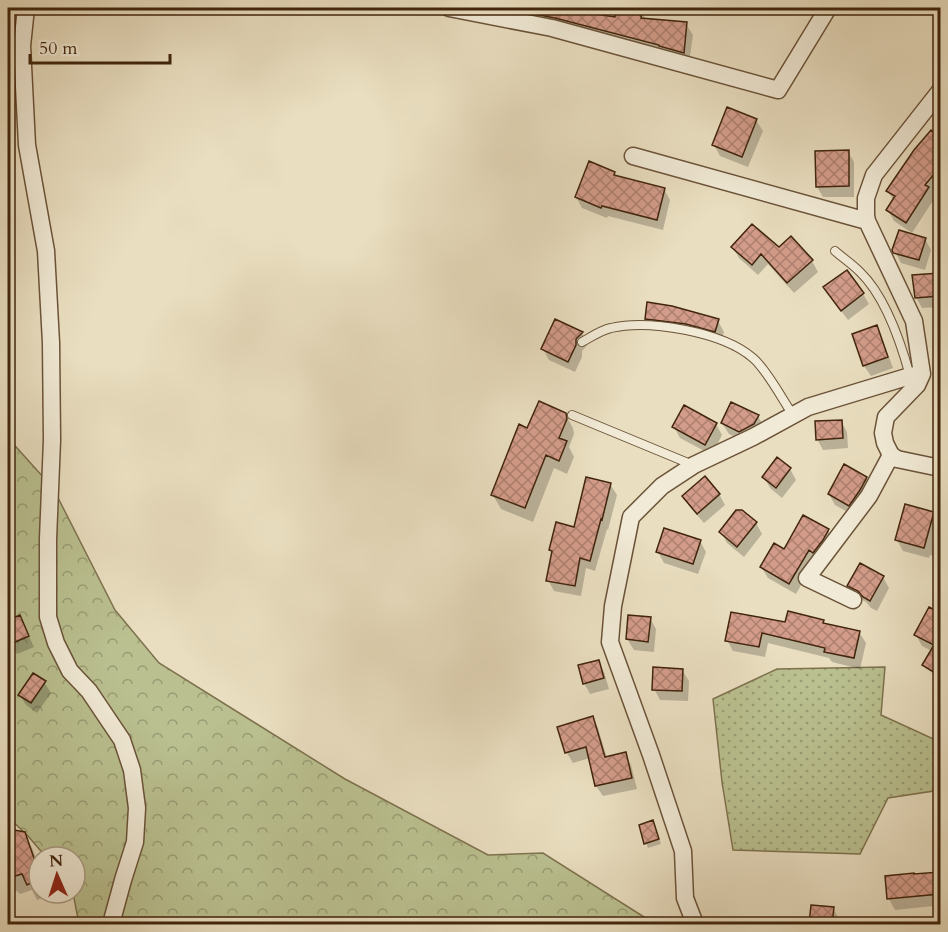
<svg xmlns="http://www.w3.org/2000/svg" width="948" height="932" font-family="Cardo,serif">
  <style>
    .grass { fill: url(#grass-dots); stroke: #7e724e; stroke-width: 1.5 }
    .forest { fill: url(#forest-crowns); stroke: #7e724e; stroke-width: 1.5 }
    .shadow { fill: #0003 }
    .building { fill: url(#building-cross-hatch); stroke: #41250c; stroke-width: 1.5 }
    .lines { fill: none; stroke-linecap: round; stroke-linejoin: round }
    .lane-casing { stroke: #6b5339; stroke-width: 10 }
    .street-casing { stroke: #6b5339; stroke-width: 19 }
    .lane { stroke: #f1ead6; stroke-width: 8 }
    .street { stroke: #f1ead6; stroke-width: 16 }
  </style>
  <defs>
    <pattern id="grass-dots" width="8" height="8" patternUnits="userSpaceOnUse" patternTransform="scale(1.5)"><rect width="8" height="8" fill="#bac090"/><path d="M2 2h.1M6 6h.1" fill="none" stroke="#999c74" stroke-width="1.8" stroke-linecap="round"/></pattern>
    <pattern id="forest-crowns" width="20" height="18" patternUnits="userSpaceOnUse" patternTransform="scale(1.5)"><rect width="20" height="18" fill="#bac090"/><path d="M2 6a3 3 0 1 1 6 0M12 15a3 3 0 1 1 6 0" fill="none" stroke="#999c74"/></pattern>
    <pattern id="building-cross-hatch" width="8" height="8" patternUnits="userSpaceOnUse" patternTransform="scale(1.5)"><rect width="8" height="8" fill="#d39c8a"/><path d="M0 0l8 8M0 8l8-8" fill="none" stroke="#ad7f6f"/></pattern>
  </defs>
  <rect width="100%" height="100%" fill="#e9dec0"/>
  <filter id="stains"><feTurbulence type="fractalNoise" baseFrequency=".00333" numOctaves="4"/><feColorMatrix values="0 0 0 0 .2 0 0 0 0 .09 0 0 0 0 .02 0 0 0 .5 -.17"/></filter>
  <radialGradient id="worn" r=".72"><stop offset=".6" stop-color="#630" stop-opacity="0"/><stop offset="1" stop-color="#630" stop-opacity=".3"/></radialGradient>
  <!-- grass -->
  <path class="grass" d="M885,667l-4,48 59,27v48l-52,8 -28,56 -127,-4 -11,-68 -9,-83 64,-30z"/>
  <!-- forest -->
  <path class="forest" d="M8,438l45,50 62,122 44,53 186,116 143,76 55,-2 101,64 18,7h-583l-6,-31h2v-36h-29l-18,-21 -20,-19z"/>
  <!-- shadow -->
  <path class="shadow" d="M460,8h109l-1,3 48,8 2,-11 23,3 5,9 40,4 7,11 -4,28z
    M756,120l7,11 -15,36 -28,-11 -6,-11z
    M931,132l9,8v45l-8,10 2,4 -22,34 -18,-12 -6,-11 6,-9 -6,-10z
    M848,152l6,10v35h-31l-6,-10z
    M614,173l3,5 47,11 6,11 -7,30 -55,-14 -1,2 -25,-10 -6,-11z
    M791,238l21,23 6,11 -24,21 -26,-29 -10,11 -19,-17 -6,-10 46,1z
    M925,239l6,11 -6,20 -24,-7 -7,-13z
    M846,272l17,22 6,10 -21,16 -17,-22z
    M939,275l1,2v30l-18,1 -6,-11z
    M646,319l72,2 6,11 -3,10 -28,-8 -41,-5z
    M876,327l6,11 11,30 -22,8 -7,-10 -10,-31z
    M582,333l6,11 -6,7v6l-7,15 -26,-12 -6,-11z
    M565,414l8,14 1,6 -5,13 5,10 -7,17 -13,-6 -21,54 -32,-13 -8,-14 34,-65z
    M758,416l6,11 -18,15 -17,-8 -7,-11z
    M841,421l6,11 1,16 -25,2 -6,-11z
    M716,424l6,11 -10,20 -32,-17 -6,-11z
    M778,459l12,10 6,11 -14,18 -12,-10 -6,-11z
    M866,478l6,11 -17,27 -20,-11 -6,-11z
    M610,484l7,11 -9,35 -1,-1 -12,42 -9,-3 -5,28 -27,-5 -6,-11 5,-25 -3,-5 25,-22z
    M719,494l6,11 -21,18 -14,-16 -6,-10z
    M933,513l6,11v1l1,1v32l-10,-3 -1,3 -26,-7 -6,-11z
    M756,523l6,11 -18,23 -17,-14 -6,-11z
    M828,530l6,11 -19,19 -19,34 -28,-16 -7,-11 24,-16z
    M700,541l6,11 -8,22 -34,-11 -6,-11z
    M883,577l6,11 -12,23 -6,-3 -5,-6 -11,-6 -6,-10z
    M930,609l10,5v64l-13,-9 -3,-4 8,-14 -10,-5 -6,-11z
    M19,616l15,31 -17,7 -9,-17v-16z
    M650,618l6,11 -2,23 -20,-2 -7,-11z
    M823,621l2,4 34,7 7,11 -6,26 -28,-7 -3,-4 -61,-15 -3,14 -32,-6 -6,-11 60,-16z
    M598,661l6,11 5,17 -19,5 -6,-11z
    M682,670l7,11 -1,20 -28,-1 -6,-11z
    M44,682l7,11 -14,20 -11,-8 -6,-10z
    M592,718l6,10 9,30 18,-4 6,11 6,24 -34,7 -7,-10 -6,-28 -17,5 -6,-10 -8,-25z
    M653,822l8,22 -13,4 -8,-22z
    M15,831l9,2 9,17 6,16v27h9l1,2 -12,5 -5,-10 -12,4 -10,-9 -2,3v-49z
    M940,874v44l-6,-12 -39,4 -6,-11 -3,-22z
    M812,906l21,2 6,11 -1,5h-27z
    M871,920l2,4h-33z"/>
  <!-- building -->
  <path class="building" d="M508,8h54v1l53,8 1,-9h15l11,1 -1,9 46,4 -3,31 -25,-7v-1l-104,-27 -47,-9z
    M727,107l30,12 -15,38 -30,-12z
    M931,130l9,8v29l-15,18 4,2 -23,36 -20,-13 9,-14 -9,-5 28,-41z
    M849,150v36l-33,1 -1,-36z
    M589,161l26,11 -1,3 51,13 -8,32 -55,-14 -1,2 -26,-11z
    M752,224l27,23 12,-11 22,24 -26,23 -26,-29 -9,11 -21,-18z
    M899,230l27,8 -7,22 -26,-7 -1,-3z
    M847,270l17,23 -23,18 -18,-24z
    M940,273v23l-25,2 -3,-23z
    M647,302l25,4 47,13 -4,13 -29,-8 -41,-5z
    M555,319l28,13 -7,7v6l-8,17 -27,-13z
    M877,325l11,32 -25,9 -11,-32z
    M539,401l27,12 1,6 -8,19 8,3 -8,20 -13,-6 -21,53 -34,-13 28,-71 8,4z
    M731,402l28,13 -5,9 -15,8 -18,-9z
    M684,405l33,18 -12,22 -33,-18z
    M842,420l1,18 -27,2 -1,-19z
    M777,457l14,11 -15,20 -14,-11z
    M844,464l23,13 -7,13 -11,16 -21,-12z
    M705,476l15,18 -23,20 -15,-18z
    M586,477l25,6 -9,37 -1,-1 -11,42 -10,-3 -5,28 -29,-5 6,-30 -3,-1 7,-28 18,5z
    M905,504l29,8 -10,36 -29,-8z
    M736,510h6l15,12 -20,25 -18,-15z
    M803,515l26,14 -6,11 -10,13 -4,-3 -20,34 -29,-17 14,-24 10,6z
    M664,528l37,12 -8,24 -37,-12z
    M860,563l24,13 -14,25 -7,-4 -5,-6 -11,-5z
    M929,607l11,6v63l-18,-11 12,-20 -20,-10z
    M788,611l36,9 -1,3 37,8 -6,27 -30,-6 1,-4 -63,-15 -3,14 -34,-6 6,-29 54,10z
    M20,615l9,21 -21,9v-25z
    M628,615l23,2 -3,25 -22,-3z
    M599,660l5,18 -21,6 -5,-19z
    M653,667l30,2 -1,22 -30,-1z
    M33,673l13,8 -15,22 -13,-8z
    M593,716l12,41 21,-5 6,26 -37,8 -9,-39 -21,6 -8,-26z
    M653,820l6,19 -15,5 -5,-19z
    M14,830l11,2 14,41v6l-12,6 -5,-11 -14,4v-41z
    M940,872v22l-53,5 -2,-23 29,-3v1z
    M811,905l23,2 -2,17h-23z"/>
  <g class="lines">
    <!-- lane casing -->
    <g class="lane-casing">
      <path id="lane" d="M835,251c8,7 17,13 25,21 25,24 41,71 50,104
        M582,342c9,-5 19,-12 29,-14 38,-9 112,4 142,30 14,12 29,41 40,57
        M572,415l121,50"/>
    </g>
    <!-- street casing -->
    <g class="street-casing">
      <path id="street" d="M26,8l-4,38 5,99 19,106 5,92 1,97 -4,99v78l8,26 14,28 19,20 33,49 10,30 5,38 -2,34 -12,38 -12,44
        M449,8l103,20 226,62 50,-82
        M940,91l-66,84 -8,23v17l1,6 47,100 8,53 -5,11 -31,32 -3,16 2,10 6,12 6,4 43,9
        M633,156l234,65
        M853,600l-46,-22 62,-82 22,-41
        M695,924l-10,-26 -2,-47 -32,-96 -41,-113 3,-36 18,-89 31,-31 32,-21 59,-28 55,-30 102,-31 12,-2"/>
    </g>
    <!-- lane -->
    <use href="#lane" class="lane"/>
    <!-- street -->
    <use href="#street" class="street"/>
  </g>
  <!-- margin -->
  <rect width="948" height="932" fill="none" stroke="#e9dec0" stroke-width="30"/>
  <rect x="9" y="9" width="930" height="914" fill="none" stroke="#41250c" stroke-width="3"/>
  <rect x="15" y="15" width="918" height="902" fill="none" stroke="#41250c" stroke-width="1.5"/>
  <!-- north arrow -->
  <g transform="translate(57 875) rotate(357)"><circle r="28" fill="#f1ead6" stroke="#ab9b85" stroke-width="1.5"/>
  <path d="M0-4.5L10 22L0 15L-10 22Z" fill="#8f2418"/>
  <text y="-9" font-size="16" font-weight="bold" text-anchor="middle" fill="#41250c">N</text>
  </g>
  <!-- scale -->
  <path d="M30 54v9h140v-9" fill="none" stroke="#41250c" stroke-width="3"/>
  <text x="39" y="54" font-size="18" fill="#41250c" stroke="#f1ead6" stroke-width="4.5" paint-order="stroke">50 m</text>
  <rect width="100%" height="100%" filter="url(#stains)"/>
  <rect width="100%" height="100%" fill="url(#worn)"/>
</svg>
